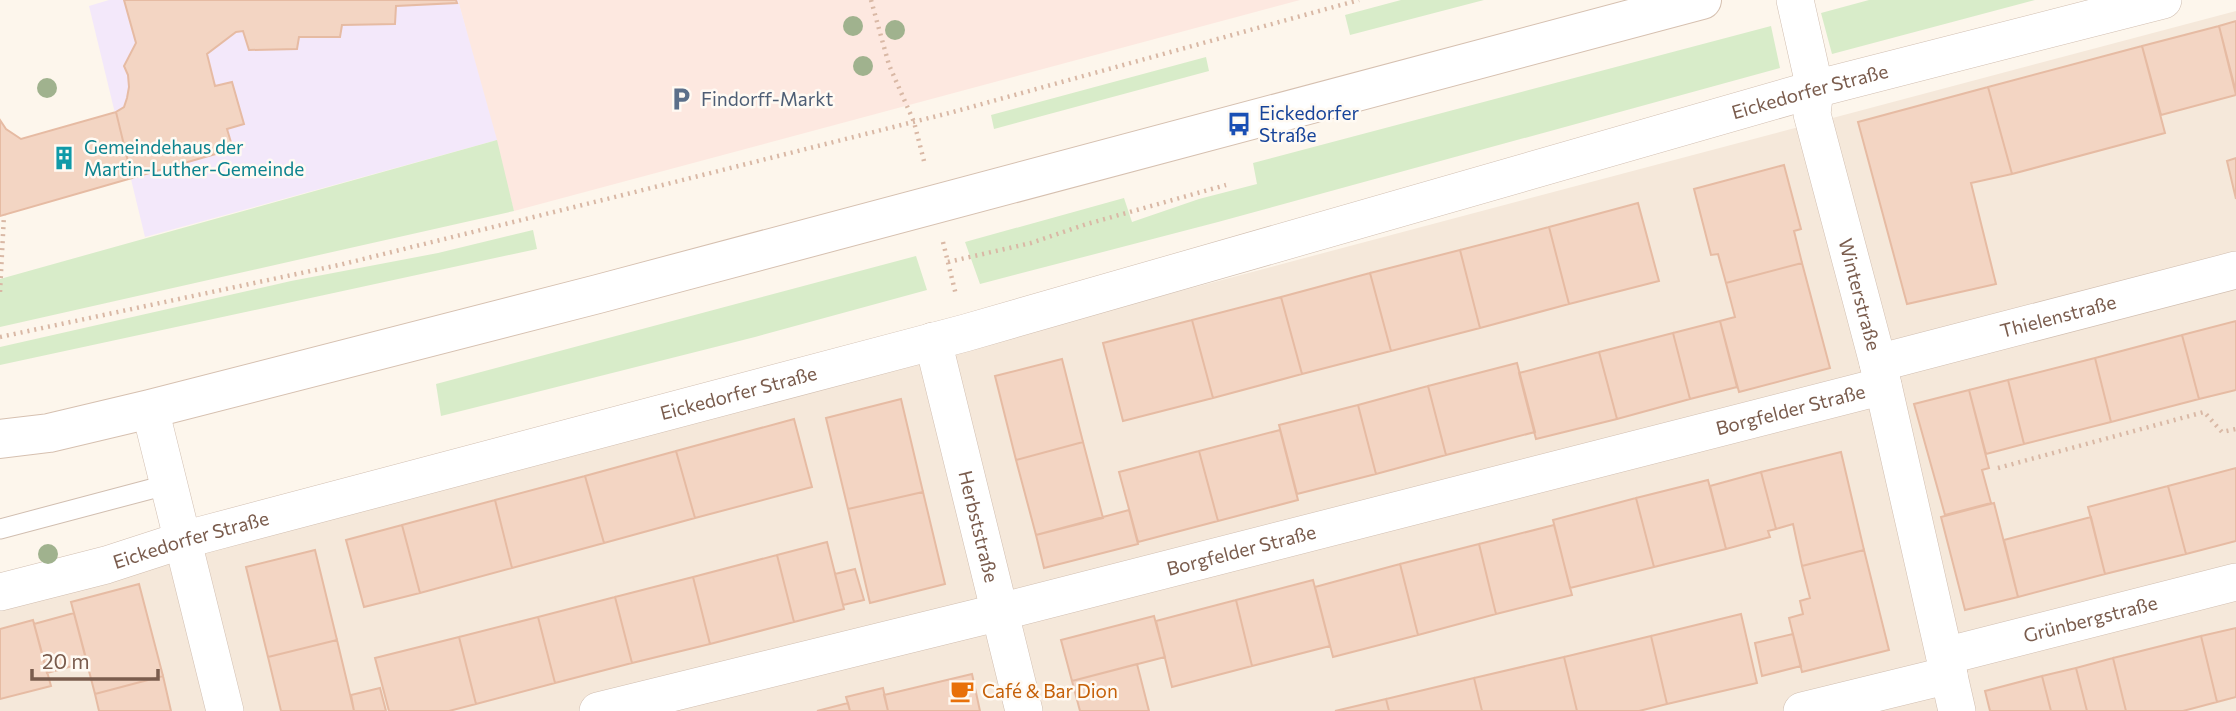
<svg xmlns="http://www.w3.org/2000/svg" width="2236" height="711" font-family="Commissioner,sans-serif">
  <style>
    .residential { fill: #f5e8da }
    .commercial { fill: #fde8e0 }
    .education { fill: #f3e8fa }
    .green { fill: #d8ecc9 }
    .building { fill: #f3d5c3; stroke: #e6bba3; stroke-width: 2 }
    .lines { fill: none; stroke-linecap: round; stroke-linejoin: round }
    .service-casing { stroke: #d1beb0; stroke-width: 21 }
    .minor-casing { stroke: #d1beb0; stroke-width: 38 }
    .secondary-casing { stroke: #d6c0b0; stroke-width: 40 }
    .path { stroke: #d9b8a5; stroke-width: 4.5; stroke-dasharray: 2 5; stroke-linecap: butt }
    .service { stroke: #fff; stroke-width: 19 }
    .minor { stroke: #fff; stroke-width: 37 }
    .secondary { stroke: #fff; stroke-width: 38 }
    .tree { fill: #a0b28e }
    .labels { text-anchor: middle; stroke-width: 5; stroke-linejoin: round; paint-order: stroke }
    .street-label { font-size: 19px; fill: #7a5c4d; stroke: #fffaf3 }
    .service-label { font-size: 19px; fill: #4e5e75; stroke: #fffaf3; text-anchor: start }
    .transit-label { font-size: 19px; fill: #164399; stroke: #fffaf3; text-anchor: start }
    .culture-label { font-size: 19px; fill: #0d838f; stroke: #fffaf3; text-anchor: start }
    .food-label { font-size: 19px; fill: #c56008; stroke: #fffaf3; text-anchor: start }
  </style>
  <rect width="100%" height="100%" fill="#fdf6ec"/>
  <!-- residential -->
  <path class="residential" d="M2236,11v700h-2236v-107z"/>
  <!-- commercial -->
  <path class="commercial" d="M458,0h842l-786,211z"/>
  <!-- education -->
  <path class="education" d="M109,0h349l39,140 -352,97 -56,-231z"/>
  <!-- green -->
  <path class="green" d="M1401,0h83l-134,35 -5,-20z
    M1869,0h166l-203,54 -11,-41z
    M1771,26l9,42 -562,154 -238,62 -15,-42 159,-44 8,24 67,-23 58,-15 -4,-21z
    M1206,57l3,14 -215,58 -3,-14z
    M497,140l17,71 -514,116v-48z
    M533,230l4,19 -537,116v-18l291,-66 147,-28z
    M916,256l11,34 -172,47 -314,79 -5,-32z"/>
  <!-- building -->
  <path class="building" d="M124,0h332l1,3 -61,3 -1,18 -53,1 -2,12h-41l-2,12 -48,1 -6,-19 -7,1 -29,22 8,32 17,-4 12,42 -17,5 6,20 -101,29 -16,-66 8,-5 3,-9 2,-11 -1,-12 -4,-9 12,-23z
    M2236,21v71l-17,-66z
    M2219,26l17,69 -75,20 -19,-69z
    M2142,46l23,87 -153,41 -24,-87z
    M1988,87l24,87 -41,9 25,101 -89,20 -49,-182z
    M116,112l16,66 -132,38v-96l6,9 15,10z
    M2236,158v41l-9,-38z
    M1784,165l17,64 -7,2 8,32 -76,20 -8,-29 -7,1 -17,-66z
    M1638,203l21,78 -90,23 -20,-77z
    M1549,227l20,77 -89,24 -20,-78z
    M1460,250l20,78 -89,23 -21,-78z
    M1802,263l28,105 -91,24 -19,-71 15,-4 -9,-34z
    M1370,273l21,78 -89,23 -21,-77z
    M1281,297l21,77 -89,24 -21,-78z
    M1192,320l21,78 -90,23 -20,-78z
    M1720,321l17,66 -47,12 -17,-66z
    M2236,321v69l-37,9 -17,-64z
    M1673,333l17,66 -73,20 -18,-67z
    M2182,335l17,64 -88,23 -16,-64z
    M1599,352l18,67 -81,20 -17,-66z
    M2095,358l16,64 -87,22 -16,-64z
    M1062,359l21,83 -67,18 -21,-84z
    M1517,363l18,69 -89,23 -18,-69z
    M2008,380l16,64 -38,10 -17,-64z
    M1428,386l18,69 -70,19 -18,-69z
    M1969,390l20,78 -7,2 9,33 -46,12 -31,-111z
    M901,399l22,93 -75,17 -22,-91z
    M1358,405l18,69 -79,20 -18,-69z
    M794,419l18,68 -117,31 -19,-67z
    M1280,430l18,70 -80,21 -19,-70z
    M1083,442l20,76 -67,17 -20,-75z
    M676,451l19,67 -91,25 -19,-67z
    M1199,451l19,70 -80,21 -19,-70z
    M1841,452l23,98 -62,16 -9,-42 -17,5 -15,-57z
    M2236,468v73l-50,13 -18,-68z
    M1761,472l15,57 -8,2 2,6 -44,12 -16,-63z
    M585,476l19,67 -92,25 -17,-68z
    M1708,480l18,69 -72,18 -18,-69z
    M2168,486l18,68 -81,20 -17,-67z
    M923,492l22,92 -75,19 -22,-94z
    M1636,498l18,69 -84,21 -17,-68z
    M495,500l17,68 -92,25 -18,-68z
    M1994,503l24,94 -53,13 -24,-93z
    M1129,510l9,34 -94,24 -8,-33z
    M2091,517l14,57 -87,23 -14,-57z
    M402,525l18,68 -56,14 -18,-67z
    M1554,525l18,70 -76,19 -17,-70z
    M827,542l17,67 -50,13 -17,-67z
    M1479,544l17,70 -78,21 -18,-71z
    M315,550l22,90 -69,17 -22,-90z
    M1864,550l25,100 -87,22 -13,-54 14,-4 -3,-13 10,-3 -8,-32z
    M777,555l17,67 -84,22 -17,-67z
    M1400,564l18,71 -85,22 -18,-70z
    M855,569l9,31 -21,5 -8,-31z
    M693,577l17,67 -78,19 -17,-66z
    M1313,580l17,66 -78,20 -16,-66z
    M139,584l24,92 -68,18 -24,-92z
    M615,597l17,66 -77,20 -17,-66z
    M1236,600l16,66 -80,21 -16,-66z
    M74,613l13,49 -40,11 -13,-49z
    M1741,614l16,69 -90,21 -16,-68z
    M1154,616l11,41 -93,24 -11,-41z
    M538,617l17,66 -79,21 -17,-67z
    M33,620l18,66 -51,13v-70z
    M2236,628v69l-19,5 -16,-66z
    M1793,634l8,32 -39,10 -7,-33z
    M1651,636l16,68 -28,7h-62l-13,-54z
    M2201,636l16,66 -34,9h-57l-13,-53z
    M459,637l17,67 -27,7h-60l-14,-53z
    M337,640l17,71h-73l-13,-54z
    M1564,657l13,54h-95l-8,-33z
    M2113,658l13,53h-39l-11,-43z
    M1137,664l12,47h-69l-8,-30z
    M2076,668l11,43h-36l-9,-35z
    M972,674l8,37h-92l-4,-16z
    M163,676l8,35h-72l-4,-17z
    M2042,676l9,35h-61l-5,-20z
    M1474,678l8,33h-93l-3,-12z
    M380,688l6,23h-32l-3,-16z
    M883,688l5,23h-38l-4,-14z
    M1386,699l3,12h-54z
    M848,703l2,8h-33z"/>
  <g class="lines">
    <!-- service casing -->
    <g class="service-casing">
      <path id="service" d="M0,529l170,-45"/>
    </g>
    <!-- minor casing -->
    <g class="minor-casing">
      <g id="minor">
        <path id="s1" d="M1795,0l20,89 -3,25 66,249 79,348"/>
        <path id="s2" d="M933,341l91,370"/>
        <path id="s3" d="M1878,363l358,-93"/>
        <path d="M150,409l75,302"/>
        <path id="s4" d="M0,592l106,-27 77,-25 782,-207 850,-244 348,-89"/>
        <path id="s5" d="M1945,656l291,-74"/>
        <path id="s6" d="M598,711l402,-99 883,-226"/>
        <path d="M1802,711l147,-36"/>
      </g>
    </g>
    <!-- secondary casing -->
    <g class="secondary-casing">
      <path id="secondary" d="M0,439l49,-6 101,-24 448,-115 1104,-294"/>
    </g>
    <!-- path -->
    <path class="path" d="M871,0l18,65 25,57 11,43
      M943,242l13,53
      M948,262l83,-19 56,-19 139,-39
      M0,292l4,-77
      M0,337l339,-72 292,-72 322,-81 406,-112
      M1998,468l206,-56 18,20 14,-3"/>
    <!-- service -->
    <use href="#service" class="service"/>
    <!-- minor -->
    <use href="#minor" class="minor"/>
    <!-- secondary -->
    <use href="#secondary" class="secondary"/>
  </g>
  <!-- trees -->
  <g class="tree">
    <circle cx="853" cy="26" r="10"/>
    <circle cx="895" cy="30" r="10"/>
    <circle cx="863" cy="66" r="10"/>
    <circle cx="47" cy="88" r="10"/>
    <circle cx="48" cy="554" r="10"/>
  </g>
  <!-- icons -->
  <defs>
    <g id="parking-bare" transform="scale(1.89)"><path d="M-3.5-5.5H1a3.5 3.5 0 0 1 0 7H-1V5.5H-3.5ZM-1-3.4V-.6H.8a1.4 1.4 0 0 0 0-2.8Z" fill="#5c6f8a" stroke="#fffaf3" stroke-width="2.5" paint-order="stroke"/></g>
    <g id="bus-bare" transform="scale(1.89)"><path d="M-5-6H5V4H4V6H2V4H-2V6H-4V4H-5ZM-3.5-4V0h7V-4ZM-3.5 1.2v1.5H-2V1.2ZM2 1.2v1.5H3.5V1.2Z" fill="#1a4fb4" stroke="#fffaf3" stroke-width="2.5" paint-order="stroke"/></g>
    <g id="building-bare" transform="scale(1.89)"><path d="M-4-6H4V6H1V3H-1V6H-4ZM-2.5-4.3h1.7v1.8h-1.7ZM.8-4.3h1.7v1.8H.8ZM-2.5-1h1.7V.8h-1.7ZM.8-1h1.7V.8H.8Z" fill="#0f9aa8" stroke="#fffaf3" stroke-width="2.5" paint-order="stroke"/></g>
    <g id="cafe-bare" transform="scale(1.89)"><path d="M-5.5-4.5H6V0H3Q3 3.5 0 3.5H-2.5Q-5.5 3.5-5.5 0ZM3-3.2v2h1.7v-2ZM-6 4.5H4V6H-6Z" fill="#e8710a" stroke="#fffaf3" stroke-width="2.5" paint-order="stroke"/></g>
  </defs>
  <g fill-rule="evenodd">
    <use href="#parking-bare" x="681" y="99"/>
    <use href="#bus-bare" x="1239" y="124"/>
    <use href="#building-bare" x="64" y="158"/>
    <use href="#cafe-bare" x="962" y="691"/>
  </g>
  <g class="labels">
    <!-- street labels -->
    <g class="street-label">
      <text dy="7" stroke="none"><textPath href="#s4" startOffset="1878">Eickedorfer Straße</textPath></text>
      <text dy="7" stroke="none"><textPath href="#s1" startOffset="303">Winterstraße</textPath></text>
      <text dy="7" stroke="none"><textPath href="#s3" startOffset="186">Thielenstraße</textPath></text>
      <text dy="7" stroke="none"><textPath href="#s4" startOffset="765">Eickedorfer Straße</textPath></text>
      <text dy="7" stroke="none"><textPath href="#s6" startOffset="1230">Borgfelder Straße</textPath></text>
      <text dy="7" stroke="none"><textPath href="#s2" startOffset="191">Herbststraße</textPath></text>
      <text dy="7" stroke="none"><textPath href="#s4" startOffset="198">Eickedorfer Straße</textPath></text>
      <text dy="7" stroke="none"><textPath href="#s6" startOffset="663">Borgfelder Straße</textPath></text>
      <text dy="7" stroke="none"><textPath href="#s5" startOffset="150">Grünbergstraße</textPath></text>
    </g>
    <!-- service labels -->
    <g class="service-label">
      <text x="701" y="106">Findorff-Markt</text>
    </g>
    <!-- transit labels -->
    <g class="transit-label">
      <text x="1259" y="120">Eickedorfer<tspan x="1259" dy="22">Straße</tspan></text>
    </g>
    <!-- culture labels -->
    <g class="culture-label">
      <text x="84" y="154">Gemeindehaus der<tspan x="84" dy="22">Martin-Luther-Gemeinde</tspan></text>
    </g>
    <!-- food labels -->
    <g class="food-label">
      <text x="982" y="698">Café &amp; Bar Dion</text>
    </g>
  </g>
  <!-- scale -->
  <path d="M32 669v10h126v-10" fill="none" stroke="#7a5c4d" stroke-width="3.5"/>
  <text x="42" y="669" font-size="21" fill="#7a5c4d" stroke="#fffaf3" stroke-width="5" paint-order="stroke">20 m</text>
</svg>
